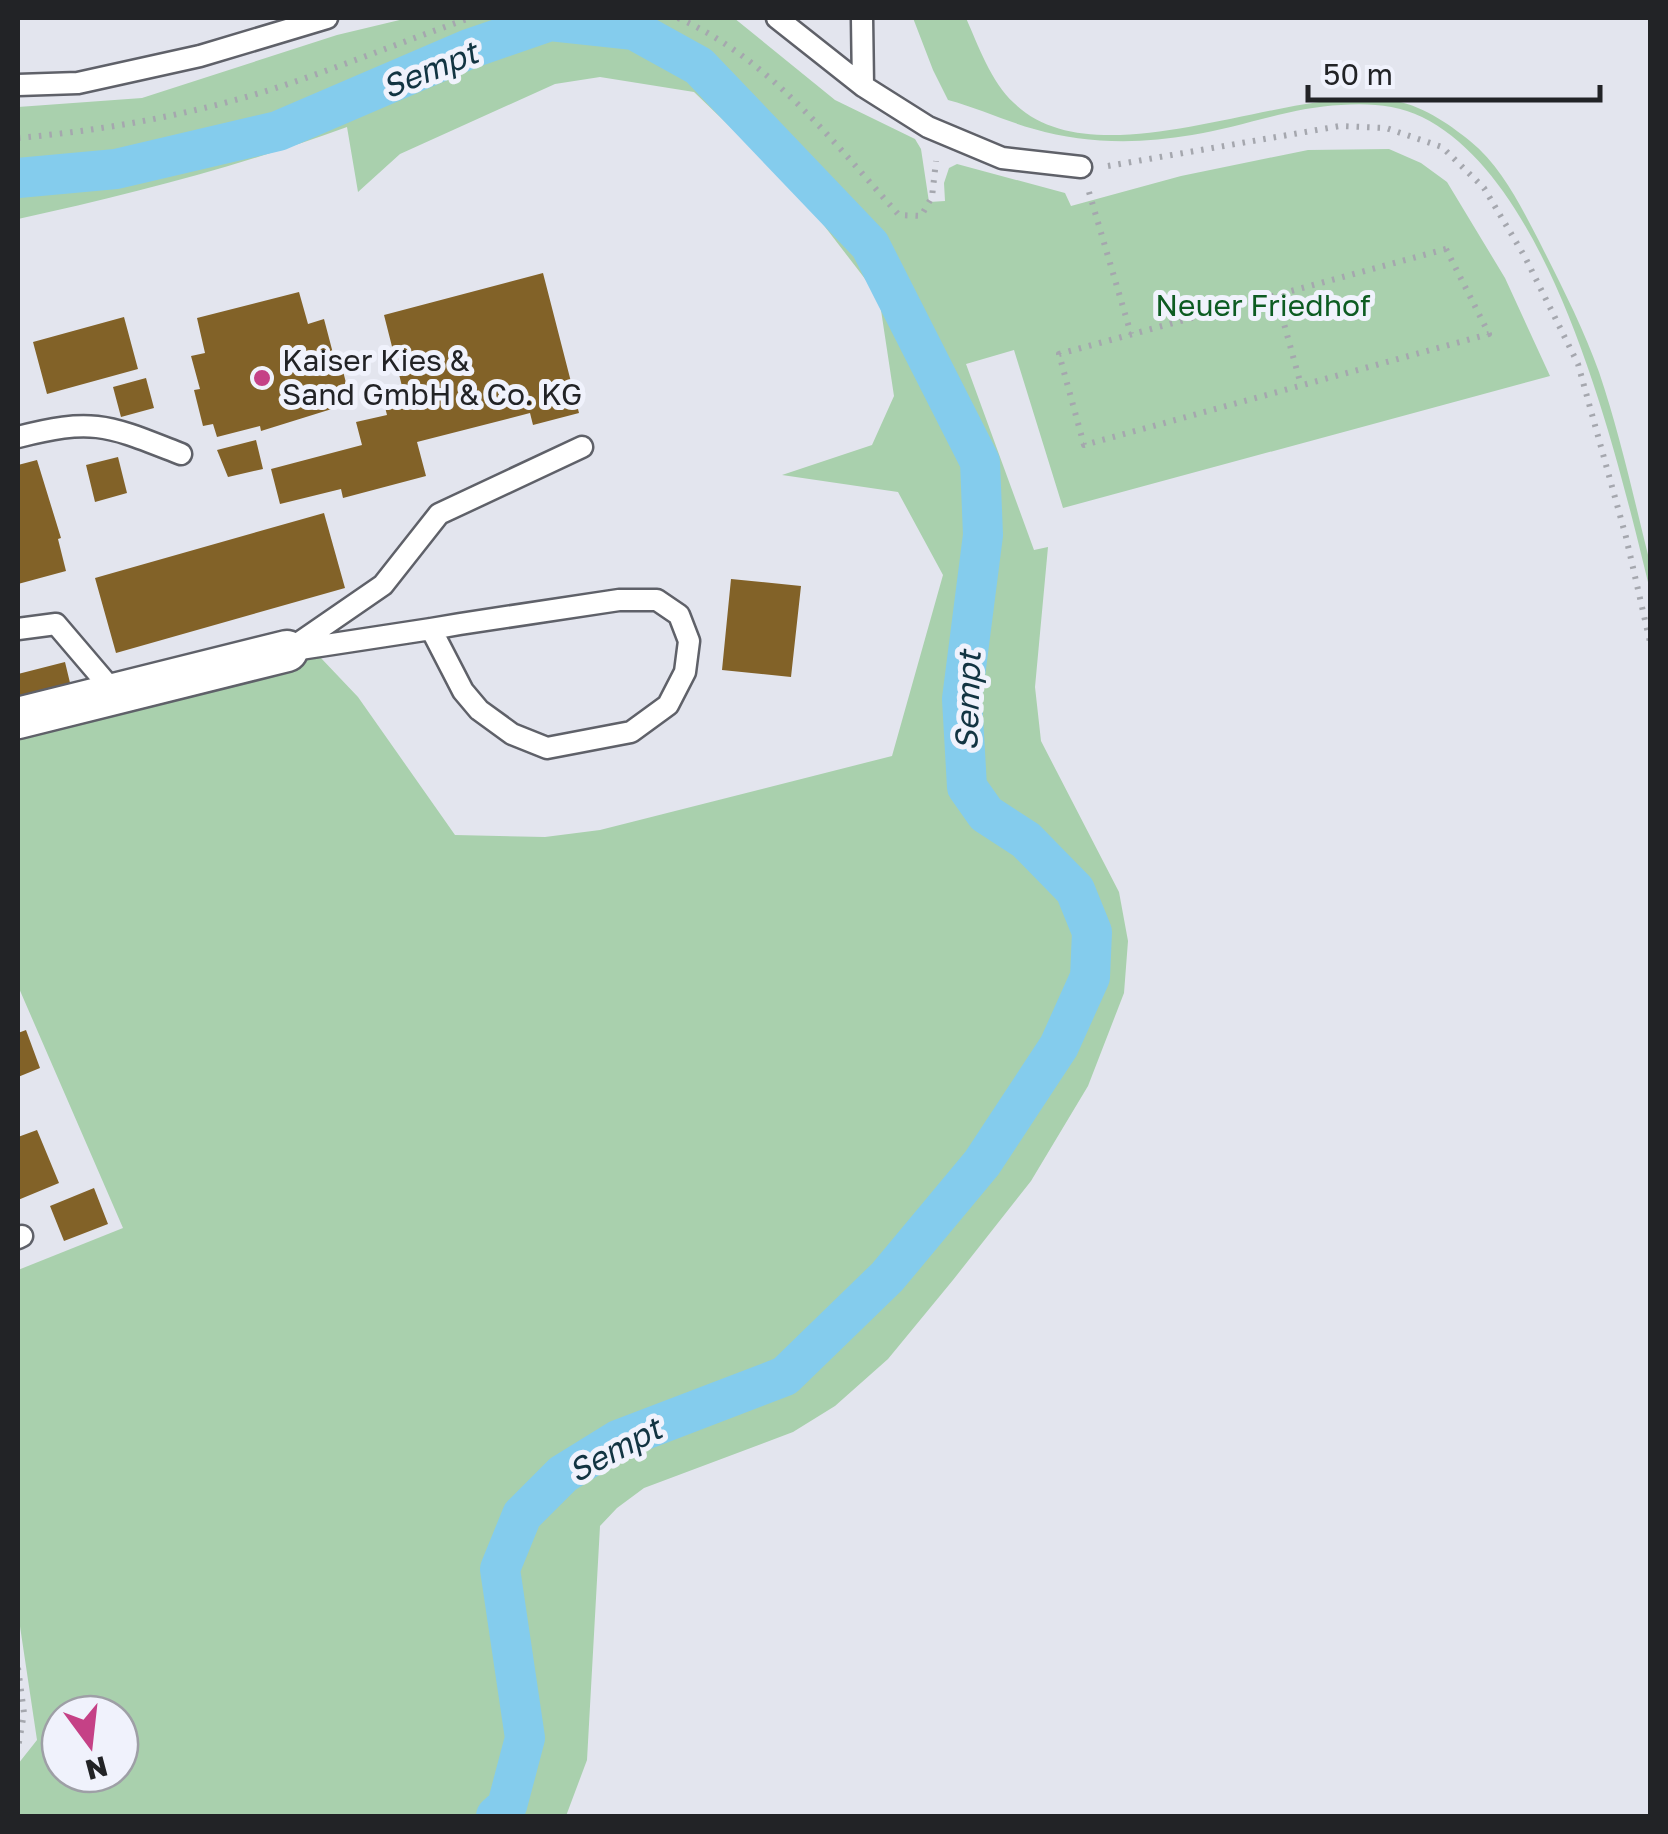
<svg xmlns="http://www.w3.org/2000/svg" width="1668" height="1834" font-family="'Golos Text',sans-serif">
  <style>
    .green { fill: #a9d0ad; fill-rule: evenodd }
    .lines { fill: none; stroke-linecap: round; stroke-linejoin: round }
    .canal { stroke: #84cced; stroke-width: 40 }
    .building { fill: #826228 }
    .lane-casing { stroke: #5f6169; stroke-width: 25 }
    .street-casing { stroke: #5f6169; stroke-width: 45 }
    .path { stroke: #a5a7ae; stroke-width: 6; stroke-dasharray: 2.5 8; stroke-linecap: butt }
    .lane { stroke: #fff; stroke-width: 20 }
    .street { stroke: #fff; stroke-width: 40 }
    .poi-dot { fill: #c54186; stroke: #f0f2fc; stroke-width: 4 }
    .labels { text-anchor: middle; stroke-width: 10; stroke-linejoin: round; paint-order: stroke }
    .park-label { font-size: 30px; fill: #0d5c22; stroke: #f0f2fc }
    .poi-label { font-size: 30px; fill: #222326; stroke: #f0f2fc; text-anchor: start }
    .water-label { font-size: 32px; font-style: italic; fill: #123442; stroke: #f0f2fc }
  </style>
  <rect width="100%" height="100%" fill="#e3e5ee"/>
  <!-- green -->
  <path class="green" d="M408,18h326l101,82 80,39 6,10 8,53 16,-1 -1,-18 5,-15 8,-4 108,29 6,13 110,-30 127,-26 81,-1 32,14 26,19 58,96 45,98 -487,132 -49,-158 -48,14 68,186 14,-3 -13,140 6,54 78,151 9,49 -4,52 -36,93 -57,95 -78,99 -65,79 -53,47 -42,26 -149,56 -27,20 -17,18 -13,234 -21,56h-548v-52l19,-24 -19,-127v-343l105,-42 -105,-242v-256l173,-45 129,-28 38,40 97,138 90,2 55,-7 292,-74 51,-181 -45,-83 -116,-17 90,-30 22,-49 -15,-99 -80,-104 -105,-101 -94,-15 -45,7 -155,70 -42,38 -11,-65c-107,39 -218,68 -329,92v-112l124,-9 195,-63zM60,1714h60v60h-60z
    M913,18h53c12,27 25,64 48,85 84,81 272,-19 376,-3 30,4 58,23 80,41 32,26 50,64 69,100 21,42 44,86 60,131 21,62 35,127 51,191v27c-33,-133 -95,-407 -228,-473 -25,-12 -53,-14 -81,-12 -49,2 -100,22 -149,30 -52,9 -107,9 -158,-6 -29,-8 -56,-21 -86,-29l-15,-30z"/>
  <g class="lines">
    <!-- canal -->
    <path class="canal" d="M18,178l98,-9 162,-38 191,-82 81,-28 84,9 65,36 171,179 110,217 3,73 -21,164 5,88 19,27 40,26 49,50 17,42 -2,45 -31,69 -77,117 -95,114 -102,99 -167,64 -55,34 -41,41 -22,54 25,169 -18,68 -11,10"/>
  </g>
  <!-- building -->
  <path class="building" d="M543,273l36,140 -46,12 -3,-12 -113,29 9,34 -83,22 -2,-9 -61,15 -9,-35 91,-24 -6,-23 31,-7 -3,-12 21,-5 -21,-83z
    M299,292l9,32 16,-5 11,42 5,-2 11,44 -90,28 -1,-5 -43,11 -4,-13 -10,2 -9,-36 6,-1 -9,-33 14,-3 -8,-35z
    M124,317l14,52 -91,25 -14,-52z
    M146,378l8,30 -33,9 -8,-30z
    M256,440l7,29 -35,8 -11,-27z
    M118,457l9,36 -32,9 -9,-37z
    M37,460l24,78 -3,1 8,32 -48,13v-119z
    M324,513l21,75 -229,65 -21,-75z
    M731,579l70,7 -10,91 -69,-7z
    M65,662l6,25 -53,14v-27z
    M26,1030l14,38 -22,9v-44z
    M37,1130l22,53 -41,17v-63z
    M94,1188l14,36 -44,17 -14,-35z"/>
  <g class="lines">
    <!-- lane casing -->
    <g class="lane-casing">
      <path id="lane" d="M777,18l86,68 65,41 74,31 79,9
        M862,18l1,68
        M18,85l60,-2 122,-27 127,-38
        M18,437c77,-20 91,-11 163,17
        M18,629l38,-5 58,68
        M293,647l90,-62 56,-71 143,-67
        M287,651l144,-22 29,-5 159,-24h38l22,15 10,26 -4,31 -17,33 -37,27 -84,16 -35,-14 -33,-24 -16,-19 -32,-62
        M18,1238l4,-2"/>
    </g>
    <!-- street casing -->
    <g class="street-casing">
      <path id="street" d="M18,718l269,-67"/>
    </g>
    <!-- path -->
    <path class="path" d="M678,18c91,40 156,125 221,197l22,1 11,-19 4,-36
      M18,138c89,-8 178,-24 264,-52 63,-21 125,-46 188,-68
      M1108,166l232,-40 46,2 56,19 42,41 41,69 53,107 48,173 24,105
      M1089,192l42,142
      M1446,249l43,85 -405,111 -25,-91z
      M1276,295l25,90
      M18,1668l6,45 -6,35"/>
    <!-- lane -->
    <use href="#lane" class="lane"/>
    <!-- street -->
    <use href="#street" class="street"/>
  </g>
  <!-- markers -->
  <circle class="poi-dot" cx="262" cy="378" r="10"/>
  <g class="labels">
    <!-- park labels -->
    <g class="park-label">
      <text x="1263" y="316">Neuer Friedhof</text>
    </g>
    <!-- poi labels -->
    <g class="poi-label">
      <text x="282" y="371">Kaiser Kies &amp;<tspan x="282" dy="34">Sand GmbH &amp; Co. KG</tspan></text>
    </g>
    <!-- water labels -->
    <g class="water-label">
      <text transform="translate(430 70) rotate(-22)" y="11">Sempt</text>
      <text transform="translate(968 701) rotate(-88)" y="11">Sempt</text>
      <text transform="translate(615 1450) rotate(-28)" y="11">Sempt</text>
    </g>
  </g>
  <!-- border -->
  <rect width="1668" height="1834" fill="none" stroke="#222326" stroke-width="40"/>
  <!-- north arrow -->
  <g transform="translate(90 1744) rotate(165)"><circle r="48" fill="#f0f2fc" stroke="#9e9fa6" stroke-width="2.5"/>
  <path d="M0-8L18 38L0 25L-18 38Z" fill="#c54186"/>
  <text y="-15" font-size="28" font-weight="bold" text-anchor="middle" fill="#222326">N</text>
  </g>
  <!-- scale -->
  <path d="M1308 85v15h292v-15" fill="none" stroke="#222326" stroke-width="5"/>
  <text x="1323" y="85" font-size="30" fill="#222326" stroke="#f0f2fc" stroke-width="8" paint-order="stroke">50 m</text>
</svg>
